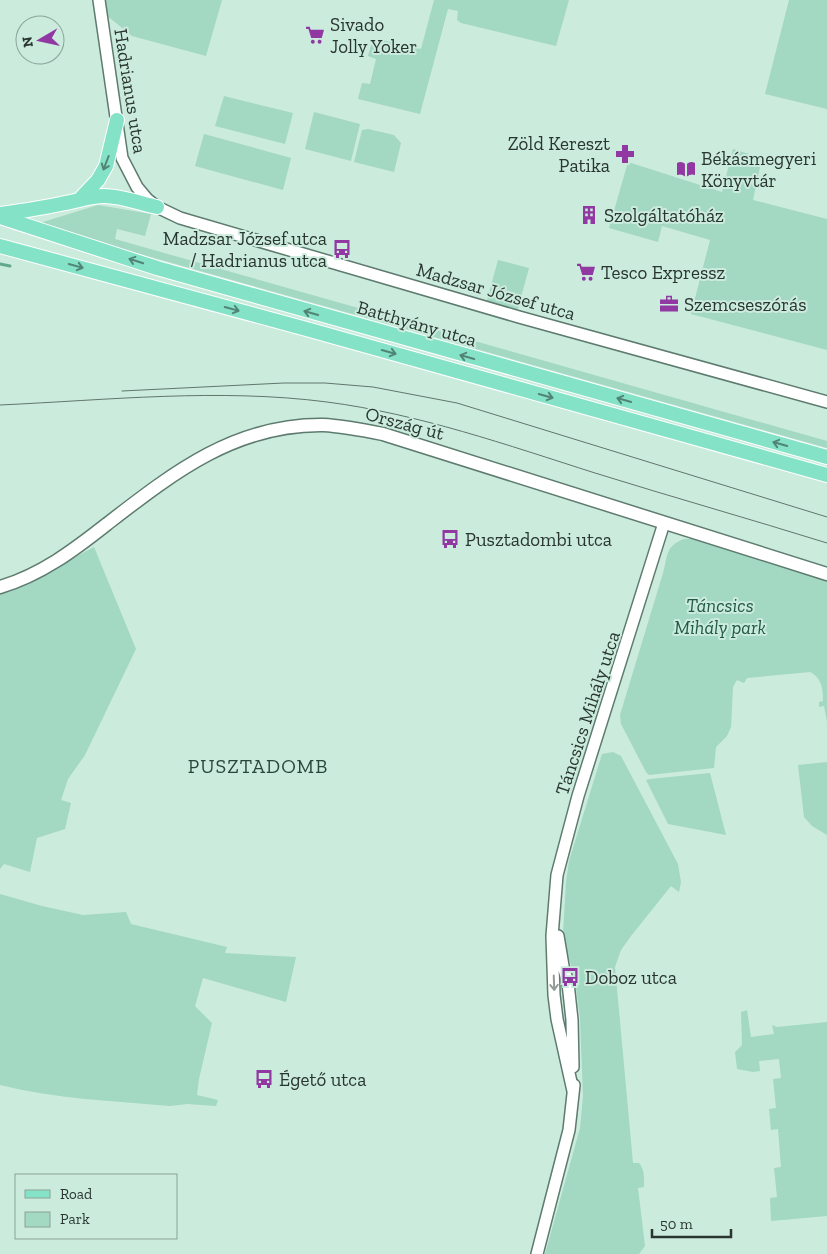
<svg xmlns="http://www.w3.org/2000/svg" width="827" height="1254" font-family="'Zilla Slab',serif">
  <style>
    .green { fill: #a3d8c2 }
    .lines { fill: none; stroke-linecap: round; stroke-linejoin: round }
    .stream { stroke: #61a88d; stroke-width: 3 }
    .tertiary-casing { stroke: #5e7b6f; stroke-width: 14 }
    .secondary-casing { stroke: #5e7b6f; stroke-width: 15 }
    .primary-casing { stroke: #fff; stroke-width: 16 }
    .tertiary { stroke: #fff; stroke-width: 11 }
    .secondary { stroke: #fff; stroke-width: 12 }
    .primary { stroke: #84e3c7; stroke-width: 14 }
    .tram { stroke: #61756c; stroke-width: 1 }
    .oneway { stroke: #528474 }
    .oneway2 { stroke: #949a98 }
    .labels { text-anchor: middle; stroke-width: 4; stroke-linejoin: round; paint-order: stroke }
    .poi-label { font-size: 19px; fill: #293630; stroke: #cbebdd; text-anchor: start }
    .street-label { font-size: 19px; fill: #293630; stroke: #cbebdd }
    .park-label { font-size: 19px; font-style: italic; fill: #215946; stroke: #cbebdd }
    .neighbourhood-label { font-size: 20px; letter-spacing: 1px; fill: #2a463b; stroke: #cbebdd }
  </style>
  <rect width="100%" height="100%" fill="#cbebdd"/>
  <!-- green -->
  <path class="green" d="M104,0h118l-16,56 -74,-20 -26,-21z
    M434,0h135l-13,46 -95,-23 -4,-3 1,-9 -10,-2 -28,105 -62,-15 4,-16 8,1 6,-25 -8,-3 5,-18 48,11z
    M789,0h38v109l-62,-15z
    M224,96l69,17 -8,31 -70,-18z
    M314,112l46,12 -9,37 -46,-12z
    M368,129l26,6 7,8 -7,29 -40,-10 8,-32z
    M204,134l87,24 -8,32 -88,-24z
    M733,149l29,9 -9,42 74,19v131l-136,-36 19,-74 -48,-14 -4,16 -49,-14 19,-66 94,30z
    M98,205l53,9 -6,22 -28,-7 -2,10 712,202v7l-786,-222 2,-4z
    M498,260l31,8 -12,44 -31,-8z
    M684,539h11l132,40v143l-3,-16 -5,1v-5l4,-1c0,-12 -1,-23 -13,-29l-63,6 -3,5 -7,-3 -4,7 -2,40 -4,9 -11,11 -2,21 -65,7 -3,-3 -25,-48 -1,-9 43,-142c5,-17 2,-27 21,-34z
    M94,547l42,102 -51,106 -17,24 -7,21 10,3 -6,26 -28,9 -7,34 -26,-8 -4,5v-275l12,-3z
    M613,752l8,4 57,108 3,18 -2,10 -8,-6 -40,50 -10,14 -6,17 18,196h6c6,7 5,16 5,24l-6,1 7,58 -6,8h-94l35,-126 3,-32 -3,-78 -4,-30 -1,-11 -9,-27 -3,-16 3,-52 3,-21 33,-107z
    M827,762v73l-15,-9 -8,-9 -6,-52z
    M710,773l16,62 -58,-11 -22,-44 4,-1z
    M0,894l42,12 41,9 43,-3 5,12 96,23 -2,6 71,4 -10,45 -83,-24 -8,28 17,17 -13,56 -2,16 21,5 -2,6 -29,-2 -17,2c-57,-5 -114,-7 -170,-21z
    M747,1010l4,27 23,-3 -2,-9 5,2 50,-5v194l-56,5 -1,-23 7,-1 -3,-29 7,-1 -3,-38 -7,1 -2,-21 7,-1 -3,-29 8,-1 -2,-19 -20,2 1,10 -7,1 -16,-3 -2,-17 7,-7 -1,-33z"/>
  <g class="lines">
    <!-- stream -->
    <path class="stream" d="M0,264l10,2"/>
    <!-- tertiary casing -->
    <g class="tertiary-casing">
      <path id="tertiary" d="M99,0l23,158 15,29 10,12 10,8 23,11 339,99 308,85
        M558,936l5,30 5,17 4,37 1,47
        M573,1091l-16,-72 -3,-24 -2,-59 5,-61 21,-79 86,-273
        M537,1254l32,-124 5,-45"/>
    </g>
    <!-- secondary casing -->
    <g class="secondary-casing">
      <path id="secondary" d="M0,587c41,-12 74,-37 107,-63 66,-51 128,-100 216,-99 20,1 40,5 60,9l444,140"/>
    </g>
    <!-- primary casing -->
    <g class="primary-casing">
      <path id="primary" d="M80,199l18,-19 8,-14 11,-46
        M0,214c22,-3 44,-6 65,-11 13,-2 25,-7 39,-7 17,0 35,7 53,11
        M0,217l157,51 670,189
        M0,246l310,84 517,145"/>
    </g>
    <!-- tertiary -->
    <use href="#tertiary" class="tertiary"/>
    <!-- secondary -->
    <use href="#secondary" class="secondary"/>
    <!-- primary -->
    <use href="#primary" class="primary"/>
    <!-- tram -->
    <path class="tram" d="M122,391l162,-8h41l48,4 84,16 370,114
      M0,405c109,-5 219,-17 327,-3 92,12 180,43 268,71 77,24 155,46 232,70"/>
  </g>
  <!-- one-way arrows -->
  <defs><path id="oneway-shaft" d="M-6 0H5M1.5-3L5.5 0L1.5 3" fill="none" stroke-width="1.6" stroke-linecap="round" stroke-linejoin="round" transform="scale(1.25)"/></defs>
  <g class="oneway">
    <use href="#oneway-shaft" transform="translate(106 163) rotate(111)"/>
    <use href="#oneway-shaft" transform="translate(136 261) rotate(-162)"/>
    <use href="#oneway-shaft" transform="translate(76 266) rotate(15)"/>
    <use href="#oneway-shaft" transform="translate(232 309) rotate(15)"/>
    <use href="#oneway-shaft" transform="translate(311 313) rotate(-164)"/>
    <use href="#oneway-shaft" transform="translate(389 352) rotate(16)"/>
    <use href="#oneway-shaft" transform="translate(467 357) rotate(-164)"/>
    <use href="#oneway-shaft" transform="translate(546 396) rotate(16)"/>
    <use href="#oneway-shaft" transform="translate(624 400) rotate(-164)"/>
    <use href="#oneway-shaft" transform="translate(780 444) rotate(-164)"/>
  </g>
  <use class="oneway2" href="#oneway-shaft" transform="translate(554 983) rotate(88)"/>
  <!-- icons -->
  <defs>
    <g id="supermarket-bare" transform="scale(1.5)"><path d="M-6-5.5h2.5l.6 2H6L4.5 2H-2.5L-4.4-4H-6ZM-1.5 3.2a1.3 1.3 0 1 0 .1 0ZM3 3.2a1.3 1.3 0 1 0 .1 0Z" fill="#9138a3" stroke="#cbebdd" stroke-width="2.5" paint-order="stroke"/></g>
    <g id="pharmacy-bare" transform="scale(1.5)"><path d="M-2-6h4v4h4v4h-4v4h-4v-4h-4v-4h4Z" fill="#9138a3" stroke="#cbebdd" stroke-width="2.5" paint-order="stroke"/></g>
    <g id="library-bare" transform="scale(1.5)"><path d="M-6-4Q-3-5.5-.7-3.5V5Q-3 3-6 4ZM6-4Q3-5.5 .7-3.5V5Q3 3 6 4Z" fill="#9138a3" stroke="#cbebdd" stroke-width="2.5" paint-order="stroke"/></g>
    <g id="building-bare" transform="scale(1.5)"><path d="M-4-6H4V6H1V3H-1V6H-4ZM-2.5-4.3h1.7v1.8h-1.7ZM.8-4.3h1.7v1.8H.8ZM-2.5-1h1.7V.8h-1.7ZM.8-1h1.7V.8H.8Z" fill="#9138a3" stroke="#cbebdd" stroke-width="2.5" paint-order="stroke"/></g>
    <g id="bus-bare" transform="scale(1.5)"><path d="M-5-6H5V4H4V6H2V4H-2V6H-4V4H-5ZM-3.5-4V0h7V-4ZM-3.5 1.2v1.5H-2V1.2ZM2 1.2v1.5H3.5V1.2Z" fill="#9138a3" stroke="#cbebdd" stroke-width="2.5" paint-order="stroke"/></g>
    <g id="office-bare" transform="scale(1.5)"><path d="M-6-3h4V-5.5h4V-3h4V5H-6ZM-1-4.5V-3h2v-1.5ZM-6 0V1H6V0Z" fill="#9138a3" stroke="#cbebdd" stroke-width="2.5" paint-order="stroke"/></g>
  </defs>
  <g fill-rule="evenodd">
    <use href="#supermarket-bare" x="315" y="35"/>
    <use href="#pharmacy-bare" x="625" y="154"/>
    <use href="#library-bare" x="686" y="169"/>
    <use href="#building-bare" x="589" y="215"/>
    <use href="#bus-bare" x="342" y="249"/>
    <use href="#supermarket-bare" x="586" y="272"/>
    <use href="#office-bare" x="669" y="304"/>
    <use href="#bus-bare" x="450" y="539"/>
    <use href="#bus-bare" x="570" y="977"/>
    <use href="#bus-bare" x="264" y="1079"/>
  </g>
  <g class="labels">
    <!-- poi labels -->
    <g class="poi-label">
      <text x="330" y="31">Sivado<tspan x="330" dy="22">Jolly Yoker</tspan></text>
      <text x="610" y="150" text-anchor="end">Zöld Kereszt<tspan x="610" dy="22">Patika</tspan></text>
      <text x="701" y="165">Békásmegyeri<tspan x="701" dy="22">Könyvtár</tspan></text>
      <text x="604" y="222">Szolgáltatóház</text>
      <text x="327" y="245" text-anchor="end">Madzsar József utca<tspan x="327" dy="22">/ Hadrianus utca</tspan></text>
      <text x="601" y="279">Tesco Expressz</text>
      <text x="684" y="311">Szemcseszórás</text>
      <text x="465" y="546">Pusztadombi utca</text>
      <text x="585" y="984">Doboz utca</text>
      <text x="279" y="1086">Égető utca</text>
    </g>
    <!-- street labels -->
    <g class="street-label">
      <text transform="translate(131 91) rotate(81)" y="7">Hadrianus utca</text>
      <text transform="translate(496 291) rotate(16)" y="7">Madzsar József utca</text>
      <text transform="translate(417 323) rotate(16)" y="7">Batthyány utca</text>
      <text transform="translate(405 423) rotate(15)" y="7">Ország út</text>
      <text transform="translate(587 713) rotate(-72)" y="7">Táncsics Mihály utca</text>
    </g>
    <!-- park labels -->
    <g class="park-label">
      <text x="720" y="612">Táncsics<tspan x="720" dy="22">Mihály park</tspan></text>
    </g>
    <!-- neighbourhood labels -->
    <g class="neighbourhood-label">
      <text x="258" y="773">PUSZTADOMB</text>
    </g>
  </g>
  <!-- legend -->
  <rect x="15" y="1174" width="162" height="65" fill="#cbebdd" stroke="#8aa398"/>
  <rect x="25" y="1190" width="25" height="8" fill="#84e3c7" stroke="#8aa398"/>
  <text x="60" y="1199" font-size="15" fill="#293630">Road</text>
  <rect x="25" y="1212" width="25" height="15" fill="#a3d8c2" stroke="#8aa398"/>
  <text x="60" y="1224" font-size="15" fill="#293630">Park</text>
  <!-- north arrow -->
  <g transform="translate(40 40) rotate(261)"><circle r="24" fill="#cbebdd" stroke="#8aa398"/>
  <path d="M0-4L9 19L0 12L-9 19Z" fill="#9138a3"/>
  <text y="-8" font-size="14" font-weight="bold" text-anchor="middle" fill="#293630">N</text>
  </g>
  <!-- scale -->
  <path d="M652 1229v8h79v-8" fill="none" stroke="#293630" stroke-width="2.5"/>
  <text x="660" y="1229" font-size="15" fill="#293630" stroke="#cbebdd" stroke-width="4" paint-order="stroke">50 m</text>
</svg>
